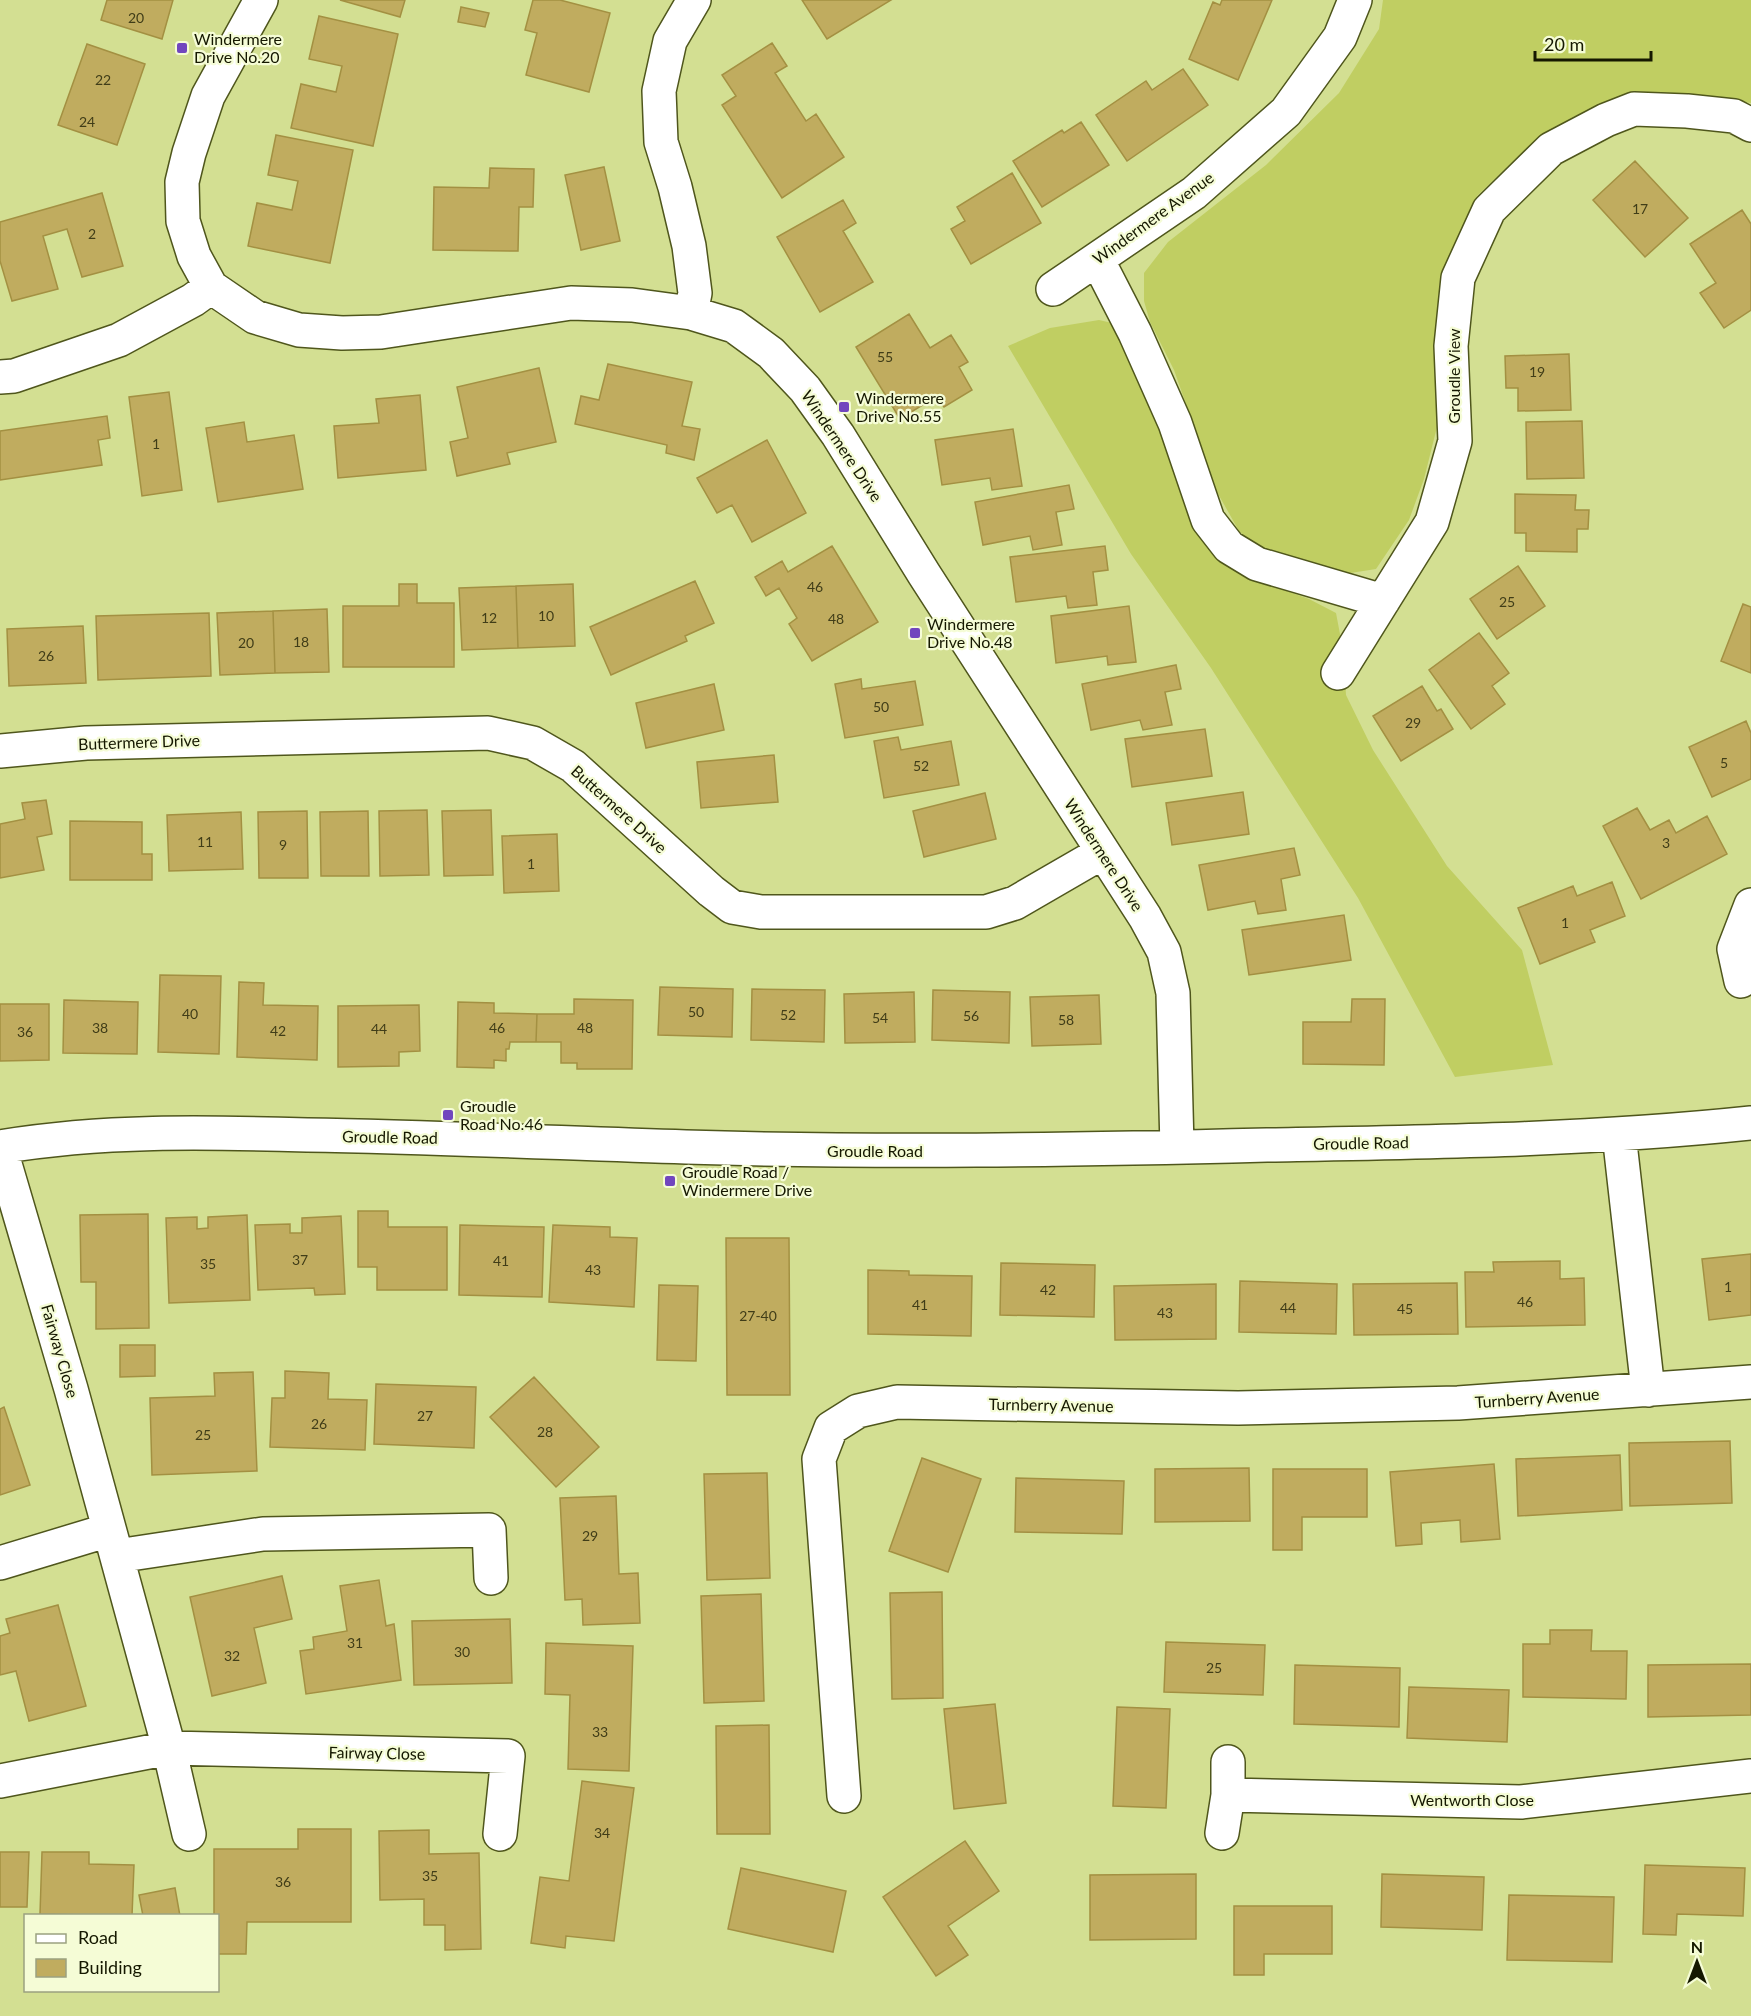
<svg xmlns="http://www.w3.org/2000/svg" width="1751" height="2016" font-family="Lato,sans-serif">
  <style>
    .grass { fill: #c0ce62 }
    .building { fill: #c0ac5f; stroke: #a39042; stroke-width: 1.5 }
    .lines { fill: none; stroke-linecap: round; stroke-linejoin: round }
    .minor-casing { stroke: #4f561c; stroke-width: 36 }
    .minor { stroke: #fff; stroke-width: 33 }
    .poi-dot { fill: #7146be; stroke: #f5fcd6; stroke-width: 2 }
    .labels { text-anchor: middle; stroke-width: 4.5; stroke-linejoin: round; paint-order: stroke }
    .number-label { font-size: 14px; fill: #403d18 }
    .poi-label { font-size: 16px; fill: #151800; stroke: #f5fcd6; text-anchor: start }
    .street-label { font-size: 16px; fill: #151800; stroke: #f5fcd6 }
  </style>
  <rect width="100%" height="100%" fill="#d3df92"/>
  <!-- grass -->
  <path class="grass" d="M1383,0h368v103l-58,-8h-58l-62,22 -50,35 -46,44 -28,64 -10,159 -15,60 -15,41 -33,49 -32,5 -86,-26 -19,-17 -22,-39 -43,-122 -24,-48 -6,-21v-28l24,-31 98,-77 73,-72 40,-64z
    M1099,320l13,3 8,5 60,132 82,122 47,17 27,14 7,37 3,45 27,55 74,116 75,84 31,115 -98,12 -97,-179 -147,-230 -80,-114 -123,-208 42,-18z"/>
  <!-- building -->
  <path class="building" d="M107,0h66l-11,39 -61,-19z
    M340,0h65l-5,17z
    M533,0h27l50,13 -21,79 -63,-17 11,-42 -12,-3z
    M802,0h89l-64,39z
    M1222,0h50l-34,80 -49,-21 24,-57 7,3z
    M461,7l28,6 -4,14 -27,-5z
    M319,16l79,18 -25,112 -82,-18 10,-44 35,8 6,-26 -33,-7z
    M772,43l15,23 -12,7 31,48 10,-7 28,43 -62,41 -60,-93 14,-9 -14,-21z
    M87,44l58,20 -28,81 -59,-20z
    M1183,69l25,36 -81,56 -31,-46 50,-34 6,9z
    M1081,122l28,43 -67,42 -29,-46 49,-31 2,3z
    M276,135l77,15 -23,113 -82,-17 9,-43 35,7 6,-29 -30,-6z
    M1635,161l53,57 -43,39 -52,-57z
    M604,167l16,74 -39,9 -16,-75z
    M490,168l44,1 -1,38h-14l-1,44 -85,-1 1,-63 55,1z
    M1012,173l29,50 -70,41 -20,-35 14,-8 -8,-14z
    M102,193l21,73 -41,11 -15,-48 -24,7 15,53 -46,12 -12,-40v-39z
    M843,200l13,23 -13,8 30,51 -53,30 -43,-75z
    M1742,210l9,14v86l-27,18 -24,-35 16,-10 -26,-39z
    M909,314l21,34 21,-13 17,27 -9,5 13,23 -28,17 -7,-11 -37,23 -44,-72z
    M1569,354l2,56 -53,1v-23h-12l-1,-32z
    M608,364l84,18 -10,44 18,3 -6,31 -28,-7 1,-8 -92,-21 6,-28 18,4z
    M539,368l17,74 -49,11 3,11 -53,12 -7,-34 18,-4 -11,-51z
    M169,392l13,98 -40,6 -13,-99z
    M420,395l6,75 -88,8 -4,-52 45,-3 -3,-24z
    M107,416l3,22 -12,2 4,25 -102,15v-49z
    M1582,421l2,57 -57,1 -1,-57z
    M244,422l3,20 47,-7 9,54 -85,13 -12,-74z
    M1013,429l9,57 -30,4 -2,-12 -48,7 -7,-45z
    M767,440l39,73 -54,29 -20,-37 -15,8 -20,-35z
    M1069,485l5,24 -18,3 6,33 -29,5 -3,-14 -47,9 -8,-43z
    M1515,494l61,1 -1,15h14l-1,19h-11v23l-51,-1v-18h-11z
    M832,546l46,76 -66,39 -23,-37 8,-6 -18,-30 -13,8 -11,-19 27,-16 6,11z
    M1105,546l3,24 -15,2 4,33 -29,3 -2,-12 -50,6 -6,-45z
    M1518,566l27,40 -48,33 -27,-40z
    M695,581l19,42 -29,13 2,5 -76,34 -21,-48z
    M399,584h18v19h37v64h-111v-61h56z
    M573,584l2,62 -57,2 -2,-62z
    M516,586l2,62 -56,2 -3,-62z
    M1743,604l8,3v66l-30,-12z
    M1129,606l7,56 -28,3 -1,-9 -51,7 -5,-47z
    M327,609l2,63 -54,1 -2,-62z
    M273,611l2,62 -55,2 -3,-62z
    M209,613l2,63 -113,4 -2,-64z
    M83,626l3,57 -77,3 -2,-57z
    M1479,633l30,40 -17,13 13,18 -34,25 -42,-59z
    M1176,665l5,24 -16,3 7,33 -29,5 -3,-10 -49,10 -9,-46z
    M861,679l1,10 53,-8 8,44 -78,13 -10,-54z
    M714,684l10,46 -78,18 -10,-45z
    M1422,686l15,25 4,-2 12,20 -52,32 -28,-45z
    M1746,721l5,12v46l-39,18 -23,-50z
    M1205,729l7,47 -80,11 -7,-48z
    M898,737l3,13 50,-9 8,44 -75,13 -10,-57z
    M774,755l4,47 -77,6 -4,-46z
    M1243,792l6,42 -77,11 -6,-42z
    M985,793l11,46 -72,18 -11,-46z
    M46,800l6,34 -15,3 7,33 -44,8v-54l25,-5 -3,-16z
    M1637,808l13,22 19,-10 7,13 31,-17 20,38 -86,45 -38,-73z
    M427,810l2,65 -49,1 -1,-65z
    M491,810l2,65 -49,1 -2,-65z
    M307,811l1,67h-49l-1,-66z
    M368,811l1,65h-48l-1,-64z
    M241,812l2,57 -74,2 -2,-56z
    M70,821l72,1v32h10v26h-82z
    M557,834l2,57 -55,2 -2,-57z
    M1294,848l6,27 -19,4 5,31 -28,4 -3,-13 -47,9 -9,-45z
    M1612,882l13,34 -35,14 5,12 -55,22 -22,-56 55,-22 4,10z
    M1344,915l7,45 -102,15 -7,-45z
    M160,975l61,1 -2,78 -61,-2z
    M239,982l25,1 -1,22 55,1 -1,54 -80,-3z
    M660,987l73,2 -1,48 -74,-2z
    M752,989l73,1 -1,52 -73,-2z
    M933,990l77,2 -1,51 -77,-3z
    M914,992l1,50 -70,1 -1,-49z
    M1099,995l2,49 -69,2 -2,-49z
    M574,999l59,1 -1,69h-55v-6h-16v-21h-25l1,-28h37z
    M1352,999h33l-1,66 -81,-1v-42h48z
    M64,1000l74,2 -1,52 -74,-1z
    M458,1002l36,1v10l43,1 -1,28h-26l-1,7h-3v12l-12,-1v8l-37,-1z
    M0,1004h49v56l-49,1z
    M419,1005l1,46 -21,1v14l-61,1v-61z
    M358,1211h30v16h59v63h-70v-23h-19z
    M148,1214l1,114 -53,1v-47h-15l-1,-67z
    M247,1215l3,85 -81,3 -3,-85 31,-1v12l11,-1v-11z
    M341,1216l4,78 -30,1 -1,-7 -56,2 -3,-65 35,-1v9h12v-15z
    M460,1225l84,2 -2,70 -83,-2z
    M553,1225l57,2v10l27,1 -3,69 -85,-5z
    M726,1238h63l1,157h-63z
    M1751,1254v61l-42,5 -7,-61z
    M1560,1261v18l24,-1 1,47 -119,2 -1,-55h29l-1,-10z
    M1001,1263l94,2 -1,52 -94,-2z
    M868,1270l41,1v4l63,1 -1,60 -103,-2z
    M1240,1281l97,3 -1,50 -97,-2z
    M1457,1283l1,51 -104,1 -1,-51z
    M1216,1284v55l-101,1 -1,-54z
    M659,1285l39,1 -2,75 -39,-1z
    M120,1345h35v31l-35,1z
    M285,1371l44,2 -1,26 39,1 -2,50 -95,-3 2,-49h13z
    M253,1372l4,99 -105,4 -2,-77 65,-2 -1,-23z
    M534,1377l65,70 -43,40 -66,-70z
    M376,1384l100,3 -2,61 -100,-4z
    M4,1407l26,78 -30,10v-86z
    M1730,1441l2,62 -102,3 -1,-63z
    M1620,1455l2,55 -104,6 -2,-57z
    M922,1458l59,21 -33,93 -59,-21z
    M1494,1464l6,75 -39,3 -1,-22 -39,3 1,21 -26,2 -6,-74z
    M1249,1468l1,53 -95,1v-53z
    M1273,1469h94v48h-65v33h-29z
    M767,1473l3,105 -63,2 -3,-106z
    M1016,1478l108,3 -2,53 -107,-2z
    M616,1496l3,78 19,-1 2,50 -57,2 -1,-26 -17,1 -5,-102z
    M282,1576l10,43 -38,9 12,55 -54,13 -22,-99z
    M379,1580l7,46 8,-2 7,56 -95,14 -6,-43 14,-2 -1,-12 34,-6 -7,-45z
    M942,1592l1,106 -51,1 -2,-106z
    M761,1594l3,107 -60,2 -3,-107z
    M58,1605l28,101 -57,15 -13,-50 -16,4v-39l10,-3 -4,-14z
    M510,1619l2,64 -98,2 -2,-64z
    M1550,1630h42l-1,21h36l-1,48 -103,-2v-53h27z
    M1166,1642l99,3 -2,50 -99,-3z
    M546,1643l87,3 -4,125 -61,-2 2,-74 -25,-1z
    M1751,1664v51l-103,2v-52z
    M1295,1665l105,3 -1,59 -105,-3z
    M1409,1687l100,3 -2,52 -100,-4z
    M995,1704l11,99 -52,6 -10,-100z
    M1117,1707l53,2 -4,99 -53,-2z
    M769,1725l1,109h-53l-1,-108z
    M582,1781l52,7 -20,153 -48,-5 -1,12 -34,-5 9,-66 29,4z
    M298,1829h53v93h-104l-1,32h-28v-38h-4v-67h84z
    M429,1830v24l50,-1 2,96 -36,1v-25h-21v-26l-44,1 -1,-69z
    M965,1841l34,50 -51,35 20,29 -32,21 -53,-79z
    M0,1852h29l-2,55h-27z
    M42,1852h47v12l45,1 -2,51 -92,-2z
    M1645,1865l100,3 -2,48 -66,-2 -1,21 -33,-1z
    M741,1868l105,23 -13,61 -105,-23z
    M1196,1874v65l-106,1v-65z
    M1382,1874l102,3 -2,53 -101,-3z
    M175,1888l5,28h-37l-4,-21z
    M1509,1895l105,2 -2,65 -105,-2z
    M1234,1906h98v48h-68v21h-30z"/>
  <g class="lines">
    <!-- minor casing -->
    <g class="minor-casing">
      <path id="minor" d="M261,0l-53,96 -19,57 -7,29 1,39 11,35 17,31 44,30 44,13 43,3 39,-1 190,-29 61,2 59,8 43,13 37,27 34,36 33,46 86,139 221,343 19,35 9,41 4,154
        M1097,259l38,74 40,90 33,97 21,27 28,17 126,37
        M1053,289l141,-96 92,-81 54,-75 15,-37
        M691,313l4,-20 -6,-47 -14,-59 -14,-45 -2,-51 11,-50 24,-41
        M0,377l14,-1 105,-36 74,-40 18,-13
        M1338,673l94,-151 23,-81 -4,-95 7,-68 31,-68 62,-61 55,-29 28,-11 53,2 47,5 17,9
        M0,751l86,-8 402,-10 45,10 40,23 138,125 21,16 29,5h225l29,-9 88,-51
        M1741,981l-7,-32 17,-44
        M1619,1134l29,256
        M0,1147c102,-17 204,-15 307,-12 127,2 253,8 379,12 194,6 387,3 581,-2 162,-3 323,-5 484,-22
        M0,1147l71,242 98,359 20,86
        M117,1556l146,-22 226,-4 2,48
        M0,1563l109,-33
        M0,1781l169,-33 339,8 -8,78
        M1228,1795l293,7 230,-26
        M844,1796l-25,-337 12,-31 27,-17 39,-9 341,6 220,-5 293,-21
        M1222,1833l6,-38v-33"/>
    </g>
    <!-- minor -->
    <use href="#minor" class="minor"/>
  </g>
  <!-- markers -->
  <g class="poi-dot">
    <rect x="176" y="42" width="12" height="12" rx="3"/>
    <rect x="838" y="401" width="12" height="12" rx="3"/>
    <rect x="909" y="627" width="12" height="12" rx="3"/>
    <rect x="442" y="1109" width="12" height="12" rx="3"/>
    <rect x="664" y="1175" width="12" height="12" rx="3"/>
  </g>
  <g class="labels">
    <!-- number labels -->
    <g class="number-label">
      <text x="136" y="23">20</text>
      <text x="103" y="85">22</text>
      <text x="87" y="127">24</text>
      <text x="1640" y="214">17</text>
      <text x="92" y="239">2</text>
      <text x="885" y="362">55</text>
      <text x="1537" y="377">19</text>
      <text x="156" y="449">1</text>
      <text x="815" y="592">46</text>
      <text x="1507" y="607">25</text>
      <text x="546" y="621">10</text>
      <text x="489" y="623">12</text>
      <text x="836" y="624">48</text>
      <text x="301" y="647">18</text>
      <text x="246" y="648">20</text>
      <text x="46" y="661">26</text>
      <text x="881" y="712">50</text>
      <text x="1413" y="728">29</text>
      <text x="1724" y="768">5</text>
      <text x="921" y="771">52</text>
      <text x="205" y="847">11</text>
      <text x="1666" y="848">3</text>
      <text x="283" y="850">9</text>
      <text x="531" y="869">1</text>
      <text x="1565" y="928">1</text>
      <text x="696" y="1017">50</text>
      <text x="190" y="1019">40</text>
      <text x="788" y="1020">52</text>
      <text x="971" y="1021">56</text>
      <text x="880" y="1023">54</text>
      <text x="1066" y="1025">58</text>
      <text x="100" y="1033">38</text>
      <text x="497" y="1033">46</text>
      <text x="585" y="1033">48</text>
      <text x="379" y="1034">44</text>
      <text x="278" y="1036">42</text>
      <text x="25" y="1037">36</text>
      <text x="300" y="1265">37</text>
      <text x="501" y="1266">41</text>
      <text x="208" y="1269">35</text>
      <text x="593" y="1275">43</text>
      <text x="1728" y="1292">1</text>
      <text x="1048" y="1295">42</text>
      <text x="1525" y="1307">46</text>
      <text x="920" y="1310">41</text>
      <text x="1288" y="1313">44</text>
      <text x="1405" y="1314">45</text>
      <text x="1165" y="1318">43</text>
      <text x="758" y="1321">27-40</text>
      <text x="425" y="1421">27</text>
      <text x="319" y="1429">26</text>
      <text x="545" y="1437">28</text>
      <text x="203" y="1440">25</text>
      <text x="590" y="1541">29</text>
      <text x="355" y="1648">31</text>
      <text x="462" y="1657">30</text>
      <text x="232" y="1661">32</text>
      <text x="1214" y="1673">25</text>
      <text x="600" y="1737">33</text>
      <text x="602" y="1838">34</text>
      <text x="430" y="1881">35</text>
      <text x="283" y="1887">36</text>
    </g>
    <!-- poi labels -->
    <g class="poi-label">
      <text x="194" y="45">Windermere<tspan x="194" dy="18">Drive No.20</tspan></text>
      <text x="856" y="404">Windermere<tspan x="856" dy="18">Drive No.55</tspan></text>
      <text x="927" y="630">Windermere<tspan x="927" dy="18">Drive No.48</tspan></text>
      <text x="460" y="1112">Groudle<tspan x="460" dy="18">Road No.46</tspan></text>
      <text x="682" y="1178">Groudle Road /<tspan x="682" dy="18">Windermere Drive</tspan></text>
    </g>
    <!-- street labels -->
    <g class="street-label">
      <text transform="translate(1153 218) rotate(-36)" y="6">Windermere Avenue</text>
      <text transform="translate(1454 376) rotate(-90)" y="6">Groudle View</text>
      <text transform="translate(842 446) rotate(56)" y="6">Windermere Drive</text>
      <text transform="translate(139 742) rotate(-2)" y="6">Buttermere Drive</text>
      <text transform="translate(619 809) rotate(42)" y="6">Buttermere Drive</text>
      <text transform="translate(1104 855) rotate(57)" y="6">Windermere Drive</text>
      <text transform="translate(390 1137) rotate(1)" y="6">Groudle Road</text>
      <text transform="translate(1361 1143) rotate(-1)" y="6">Groudle Road</text>
      <text x="875" y="1157">Groudle Road</text>
      <text transform="translate(60 1351) rotate(74)" y="6">Fairway Close</text>
      <text transform="translate(1537 1398) rotate(-4)" y="6">Turnberry Avenue</text>
      <text transform="translate(1051 1405) rotate(1)" y="6">Turnberry Avenue</text>
      <text transform="translate(377 1753) rotate(1)" y="6">Fairway Close</text>
      <text x="1472" y="1806">Wentworth Close</text>
    </g>
  </g>
  <!-- legend -->
  <rect x="24" y="1914" width="195" height="78" fill="#f5fcd6" stroke="#9ba180" stroke-width="1.5"/>
  <rect x="36" y="1934" width="30" height="9" fill="#ffffff" stroke="#9ba180" stroke-width="1.5"/>
  <text x="78" y="1944" font-size="18" fill="#151800">Road</text>
  <rect x="36" y="1959" width="30" height="18" fill="#c0ac5f" stroke="#9ba180" stroke-width="1.5"/>
  <text x="78" y="1974" font-size="18" fill="#151800">Building</text>
  <!-- north arrow -->
  <g transform="translate(1697 1962)" stroke="#f5fcd6" stroke-width="4.5" paint-order="stroke">
  <path d="M0-4.5L10 22L0 15L-10 22Z" fill="#151800"/>
  <text y="-9" font-size="16" font-weight="bold" text-anchor="middle" fill="#151800">N</text>
  </g>
  <!-- scale -->
  <path d="M1535 51v9h116v-9" fill="none" stroke="#151800" stroke-width="3"/>
  <text x="1544" y="51" font-size="18" fill="#151800" stroke="#f5fcd6" stroke-width="4.5" paint-order="stroke">20 m</text>
</svg>
